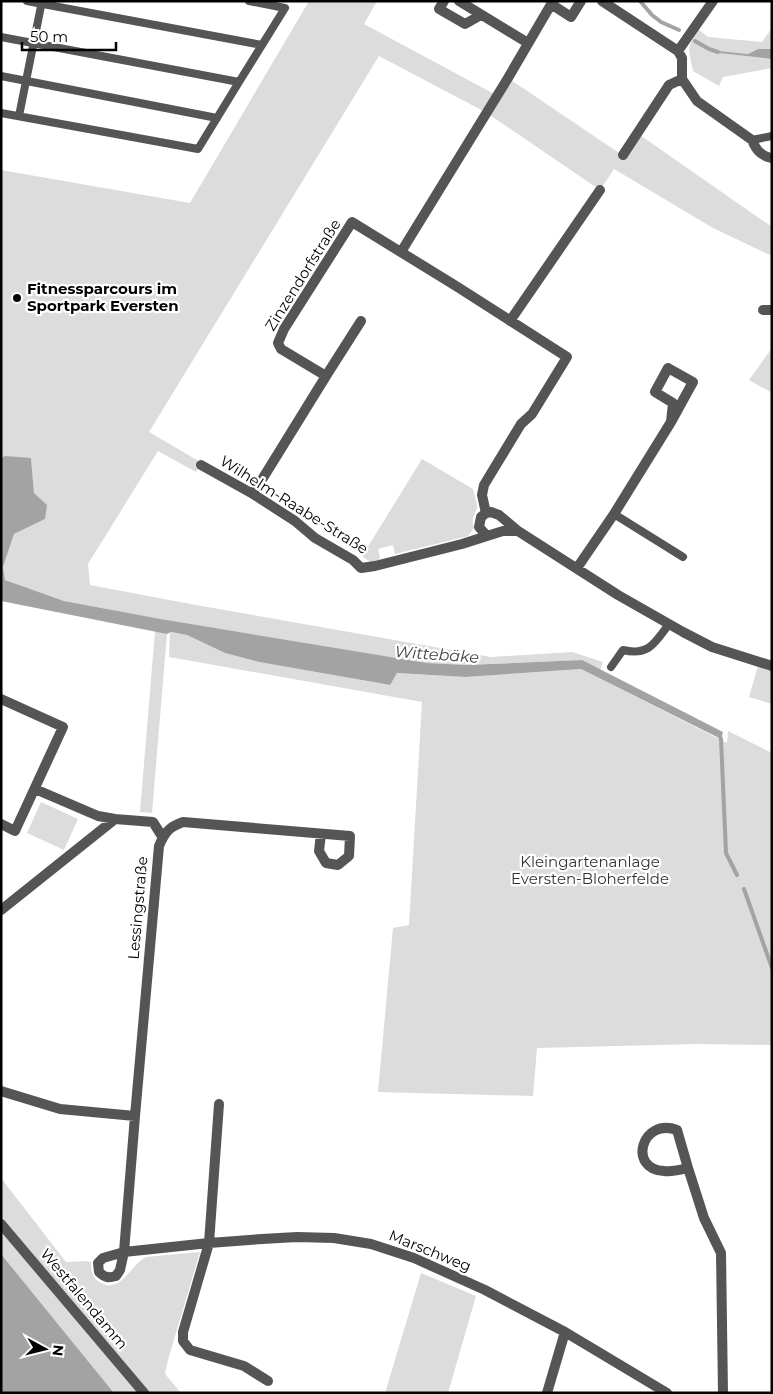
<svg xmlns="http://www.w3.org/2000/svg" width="773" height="1394" font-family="Montserrat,sans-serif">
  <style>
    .green { fill: #dcdcdc }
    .water { fill: #a3a3a3 }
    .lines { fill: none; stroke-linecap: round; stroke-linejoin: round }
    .stream { stroke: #a3a3a3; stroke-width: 4 }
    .service { stroke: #555; stroke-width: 8 }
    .minor { stroke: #555; stroke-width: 10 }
    .tertiary { stroke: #555; stroke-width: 10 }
    .poi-dot { fill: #000; stroke: #fff; stroke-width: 2 }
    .labels { text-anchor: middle; stroke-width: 4.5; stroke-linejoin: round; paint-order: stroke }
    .street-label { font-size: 15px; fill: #000; stroke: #fff }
    .poi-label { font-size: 15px; font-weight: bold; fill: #000; stroke: #fff; text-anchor: start }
    .park-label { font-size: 15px; fill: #333; stroke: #fff }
    .water-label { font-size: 16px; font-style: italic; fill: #444; stroke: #fff }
  </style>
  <rect width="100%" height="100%" fill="#fff"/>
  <!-- green -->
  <path class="green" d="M309,1h68l-13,23 132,71 12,-17 114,77 15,-22 135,94v29l-59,-28 -99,-59 -14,21 -113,-77 -108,-57 -230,376 53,31 -6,9 -38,-21 -70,113 2,21 106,20 295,52 81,-5 31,10 -3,8 -18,-10 -115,5 -40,-2 -266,-44 -97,-18 -59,-21 -2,-13 11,-33 31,-15 -11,-26 -3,-34 -26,-3 -4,2v-288l189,33z
    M772,28v20l-2,1h-12l-10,5 -29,-3v2l53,6v9l-49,9 -4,9 -26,-15c-4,-22 -8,-23 6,-41l9,7 54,5z
    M772,348v45l-23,-13z
    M422,459l51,30c1,5 4,13 4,18 -1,9 -7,9 -3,21l-6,8 -73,18 -2,-9 -15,4 2,9 -2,3 -6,2 -9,-6 -1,-5 2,-4h3l5,-8z
    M155,631l12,3 -15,179 -12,-1z
    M170,632l17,3 38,18 34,9 130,23 8,-12 68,4 116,-8 146,74 1,-12 44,22v292l-76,-1 -159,4 -4,48 -155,-4 15,-164 16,-3 13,-223 -253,-45z
    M759,662l13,4v38l-23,-7z
    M41,802l37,17 -14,31 -37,-17z
    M1,1178l65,84 20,-1 5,1c0,9 1,16 10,21 20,11 30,-19 45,-26l54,-5 -32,108 -3,14 16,19h-67l-113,-139z
    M421,1273l55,23 -28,97h-63z"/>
  <!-- water -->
  <path class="water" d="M772,48v11l-53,-6v-2l29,3 10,-5h12z
    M5,456l26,2 3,35 13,12 -2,14 -31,15 -11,33 2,13 59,21 97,18 266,44 40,2 115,-5 141,72 -2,7 -140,-70 -116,8 -68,-4 -7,12 -131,-23 -34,-9 -38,-18 -16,-3 -4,2 -166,-33v-143z
    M1,1254l113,139h-113z"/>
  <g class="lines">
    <!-- stream -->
    <path class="stream" d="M640,1l12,14 9,7 18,8
      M695,41l14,8 9,3
      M719,735l2,4 5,114 11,22
      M744,889l28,79"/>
    <!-- service -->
    <path class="service" d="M27,1l235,44
      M1,37l238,45 46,-74 -36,-7
      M1,76l216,42
      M1,113l197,36 41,-67
      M19,116l23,-115
      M752,140l20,-4
      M614,514l69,43
      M611,667l12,-17c26,6 32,-7 46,-26"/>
    <!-- minor -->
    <path class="minor" d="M444,1l-5,8 26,15 16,-9
      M459,1l69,42
      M602,1l76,50
      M551,4l20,13 10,-16
      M682,79l15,22 55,39c4,10 9,16 20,18
      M623,155l46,-70 13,-6v-21l-4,-7 35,-50
      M401,252l107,-174 45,-77
      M763,310h9
      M361,321l-35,55 -45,-27 -3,-6 6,-14 68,-107 104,64 111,71 -35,57 -11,10 -37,61 -2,10 4,18
      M510,321l90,-131
      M668,368l25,14 -22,40 2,-19 -18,-11z
      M201,465l52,29 42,27 20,17 38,22 8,8 14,-2 87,-22 25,-8
      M253,494l73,-118
      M518,531h-15l-16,5 -8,-9 2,-10 5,-4 5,-1 8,3 19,16 100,64 65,37 29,15 60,19
      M577,568l37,-54 57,-92
      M1,699l62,28 -48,104 -14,-7
      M35,789l63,27 17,3 38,3 10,16
      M321,834l-2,17 7,12 12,2 11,-9 1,-20 -167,-14c-14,5 -18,10 -24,24l-24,270 -11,136 -21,6 -5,5 1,9c6,6 10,6 17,4l4,-6 4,-18 85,-9 53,-4 35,-2 37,1 37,6 43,14 71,32 80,42 102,61
      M1,910l114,-91
      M1,1091l59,18 75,7
      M219,1104l-10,139 -26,89v9l7,9 54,16 24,15
      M688,1168c-8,2 -16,4 -24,3 -37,-2 -22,-54 13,-41l11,38 16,50 17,35 2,140
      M547,1393l18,-61"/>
    <!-- tertiary -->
    <path class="tertiary" d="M1,1224l143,169"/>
  </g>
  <!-- markers -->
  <circle class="poi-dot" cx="17" cy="298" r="5"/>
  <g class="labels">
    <!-- street labels -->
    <g class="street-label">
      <text transform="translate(303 275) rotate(-58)" y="5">Zinzendorfstraße</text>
      <text transform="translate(294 505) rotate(32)" y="5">Wilhelm-Raabe-Straße</text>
      <text transform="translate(138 908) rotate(-85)" y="5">Lessingstraße</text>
      <text transform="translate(430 1251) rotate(22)" y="5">Marschweg</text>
      <text transform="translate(84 1299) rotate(50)" y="5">Westfalendamm</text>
    </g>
    <!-- poi labels -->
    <g class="poi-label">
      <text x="27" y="294">Fitnessparcours im<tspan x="27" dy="17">Sportpark Eversten</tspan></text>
    </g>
    <!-- park labels -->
    <g class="park-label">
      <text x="590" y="867">Kleingartenanlage<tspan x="590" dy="17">Eversten-Bloherfelde</tspan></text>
    </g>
    <!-- water labels -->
    <g class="water-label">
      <text transform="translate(437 654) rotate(4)" y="6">Wittebäke</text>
    </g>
  </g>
  <!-- border -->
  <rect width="773" height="1394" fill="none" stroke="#000000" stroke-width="5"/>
  <!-- north arrow -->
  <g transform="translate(45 1349) rotate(97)" stroke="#ffffff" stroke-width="4" paint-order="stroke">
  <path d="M0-4L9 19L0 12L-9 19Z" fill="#000000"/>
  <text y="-8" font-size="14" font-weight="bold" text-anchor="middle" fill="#000000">N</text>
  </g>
  <!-- scale -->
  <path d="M22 42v8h94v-8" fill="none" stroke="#000000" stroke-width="2.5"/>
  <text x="30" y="42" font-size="15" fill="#000000" stroke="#ffffff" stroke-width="4" paint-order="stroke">50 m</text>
</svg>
